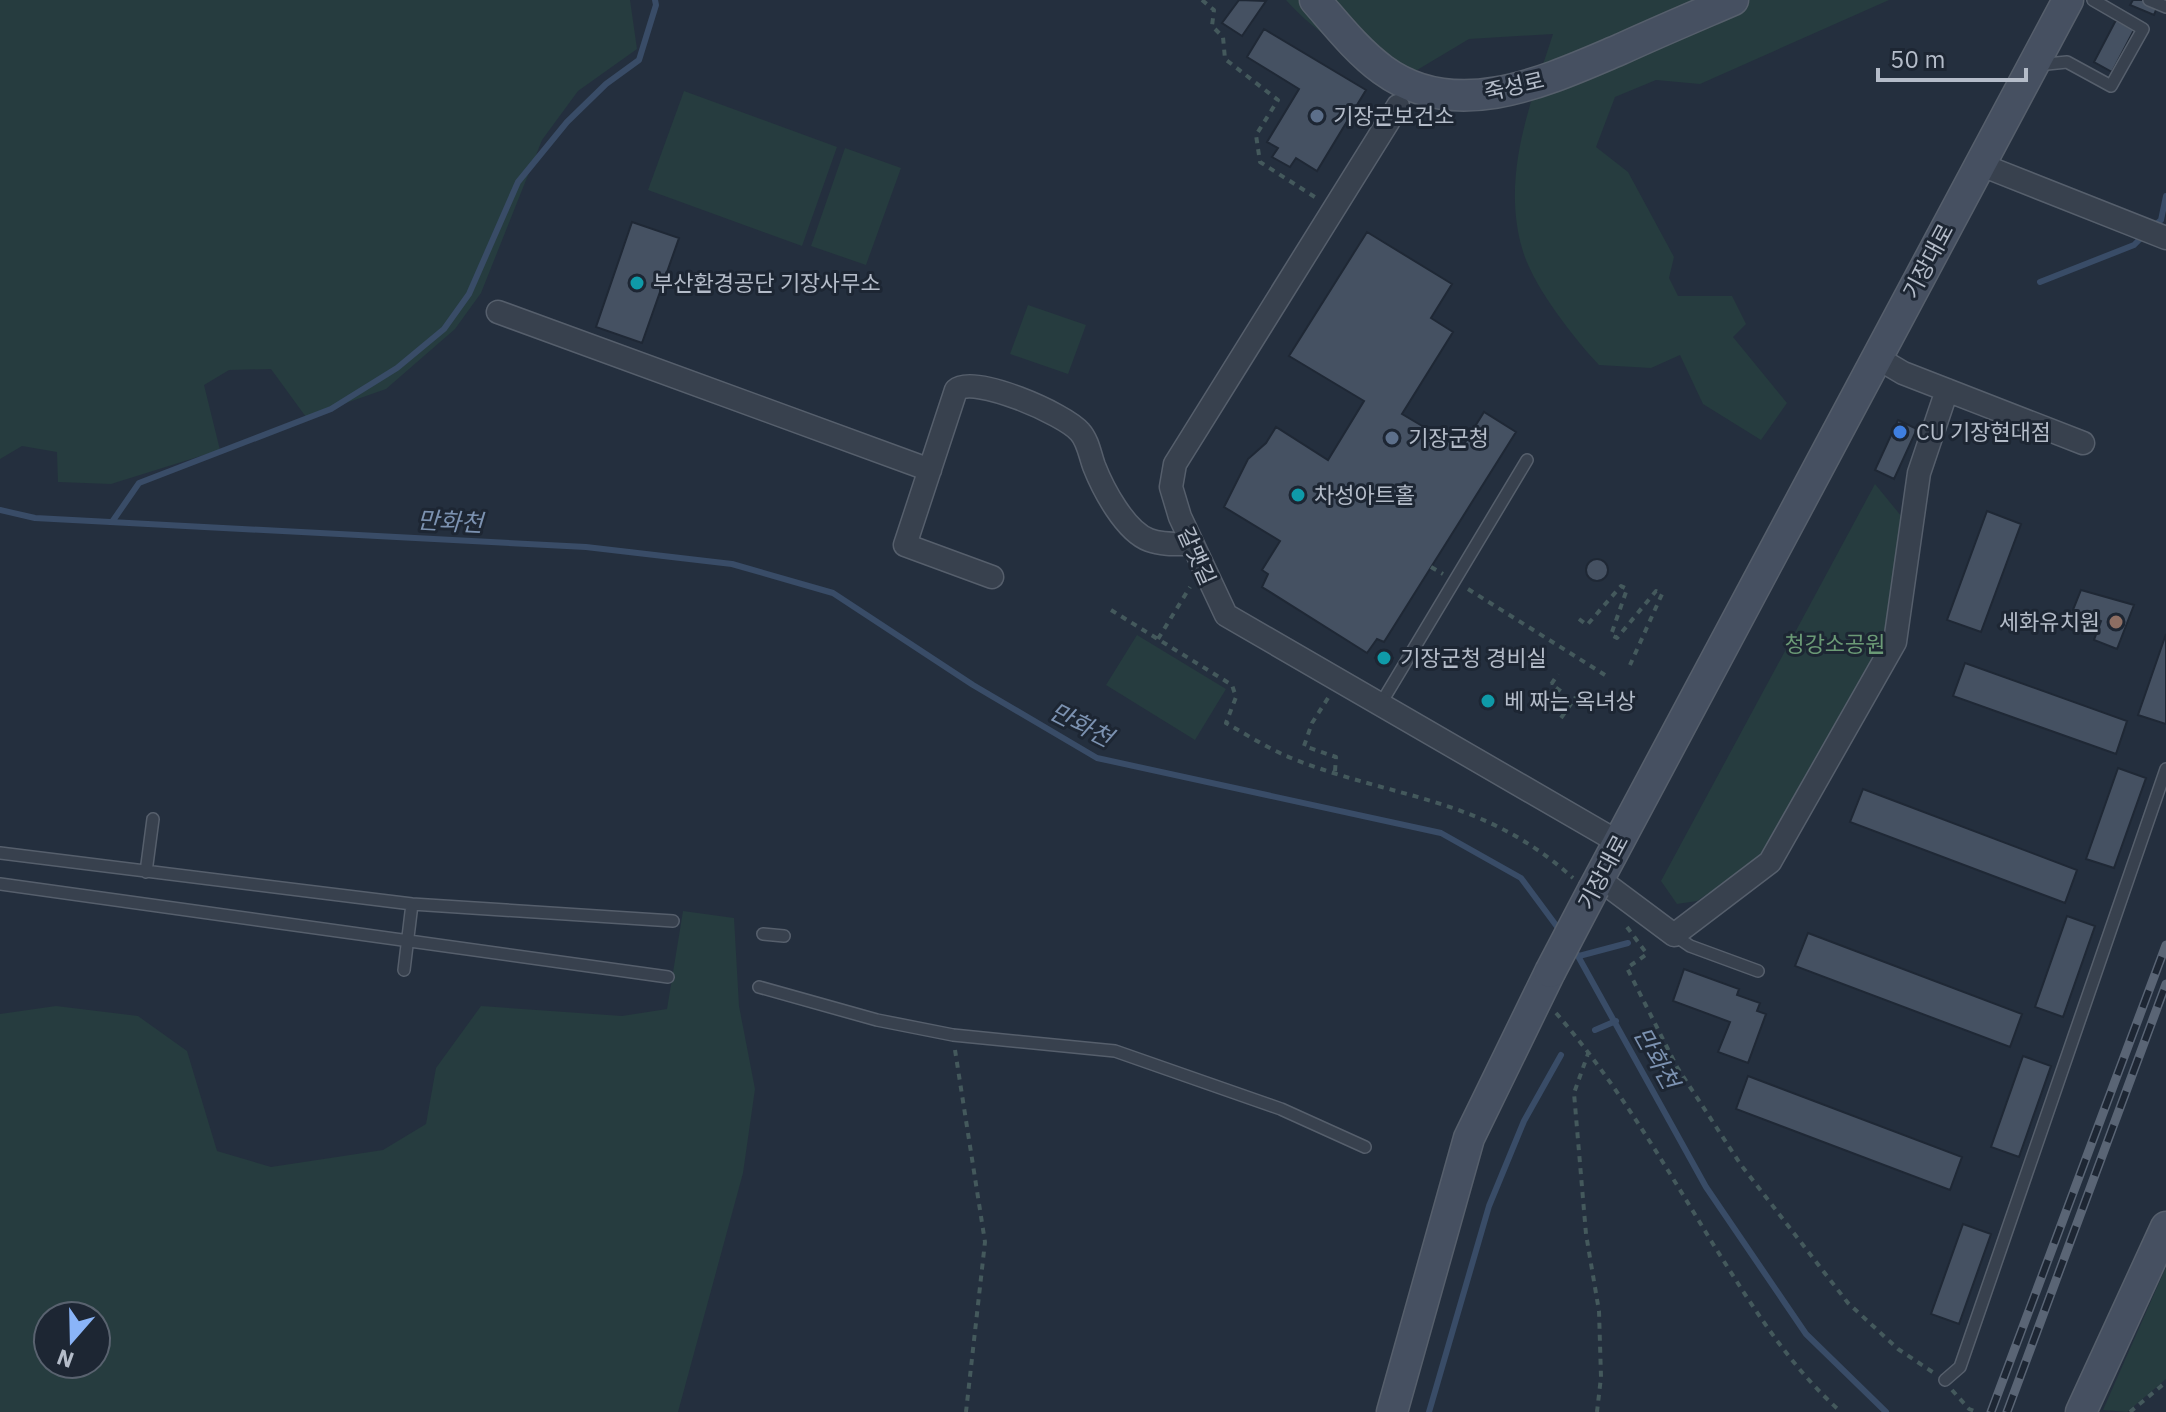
<svg xmlns="http://www.w3.org/2000/svg" width="2166" height="1412" font-family="'IBM Plex Sans','Noto Sans KR',sans-serif">
  <style>
    .green { fill: #263c3f; fill-rule: evenodd }
    .lines { fill: none; stroke-linecap: round; stroke-linejoin: round }
    .stream { stroke: #394c67; stroke-width: 6 }
    .building { fill: #455162; stroke: #1f2835; stroke-width: 2 }
    .lane-casing { stroke: #565f6c; stroke-width: 14 }
    .street-casing { stroke: #565f6c; stroke-width: 25 }
    .secondary-casing { stroke: #565f6c; stroke-width: 33 }
    .path { stroke: #44595c; stroke-width: 4; stroke-dasharray: 6 6; stroke-linecap: butt }
    .lane { stroke: #38414e; stroke-width: 11 }
    .street { stroke: #38414e; stroke-width: 22 }
    .secondary { stroke: #465061; stroke-width: 30 }
    .rail-casing { stroke: #5a6575; stroke-width: 9 }
    .rail { stroke: #1d2633; stroke-width: 6; stroke-dasharray: 18; stroke-linecap: butt }
    .secondary-bridge-casing { stroke: #565f6c; stroke-width: 33; stroke-linecap: butt }
    .secondary-bridge { stroke: #465061; stroke-width: 30 }
    .service-dot { fill: #5c6f8a; stroke: #1d2633; stroke-width: 3 }
    .culture-dot { fill: #0f9aa8; stroke: #1d2633; stroke-width: 3 }
    .shop-dot { fill: #3f7fe0; stroke: #1d2633; stroke-width: 3 }
    .education-dot { fill: #8d6e63; stroke: #1d2633; stroke-width: 3 }
    .labels { text-anchor: middle; stroke-width: 6; stroke-linejoin: round; paint-order: stroke }
    .street-label { font-size: 22px; fill: #b4bcc9; stroke: #1d2633 }
    .poi-label { font-size: 22px; fill: #b4bcc9; stroke: #1d2633; text-anchor: start }
    .park-label { font-size: 22px; fill: #6b9a76; stroke: #1d2633 }
    .water-label { font-size: 24px; font-style: italic; fill: #7c92b1; stroke: #1d2633 }
  </style>
  <rect width="100%" height="100%" fill="#242f3e"/>
  <!-- green -->
  <path class="green" d="M0,0h630l7,49 -59,42 -36,49 -61,153 -26,36 -69,60 -80,28 -35,-48 -42,1 -25,15 16,65 -109,34 -53,-2 -1,-30 -35,-6 -22,13z
    M1286,0h603l-189,84 -44,-4 -41,17 -19,50 32,25 46,85 -5,21 9,18h54l14,28 -13,13 54,66 -26,37 -58,-36 -23,-49 -29,13 -52,-3c-26,-28 -67,-80 -77,-117 -21,-73 9,-146 31,-214l-84,5 -72,43c-39,-24 -81,-48 -111,-82z
    M684,91l153,56 -35,99 -154,-56z
    M845,148l56,20 -35,97 -55,-19z
    M1028,305l58,20 -18,49 -58,-20z
    M1875,484l27,33 -17,120 -121,219 -67,45 -20,3 -16,-23z
    M1137,635l89,54 -31,51 -89,-55z
    M683,911l51,7 5,88 16,83 -12,84 -65,239h-678v-398l56,-8 82,10 49,35 30,100 54,16 112,-17 43,-26 10,-56 45,-62 141,10 45,-7zM48,1316h48v48h-48z
    M2166,1267v112l-39,33 -24,-2z"/>
  <g class="lines">
    <!-- stream -->
    <path class="stream" d="M2152,228l9,-8 5,-24
      M2040,282l94,-37 10,-10
      M0,510l35,8 551,29 146,17 101,29 140,92 124,73 344,75 80,45 40,54
      M112,522l27,-39 192,-74 66,-41 47,-39 25,-35 49,-112 49,-60 39,-38 33,-24 17,-55 -1,-5
      M1573,947l133,240 100,147 80,78
      M1579,956l49,-13
      M1595,1030l21,-9
      M1429,1412l60,-206 35,-85 37,-66"/>
  </g>
  <!-- building -->
  <path class="building" d="M1239,0l27,1 -24,35 -20,-13z
    M2133,0h27l-6,15 -24,-10z
    M2116,20l18,10 -22,42 -18,-10z
    M1264,29l102,61 -49,81 -21,-13 -6,9 -18,-10 6,-9 -11,-6 32,-53 -52,-32z
    M632,222l47,16 -37,105 -46,-16z
    M1367,232l85,52 -21,34 22,14 -51,82 59,35 23,-37 32,20 -132,210 -7,-3 -10,14 -105,-66 6,-13 -6,-4 18,-29 -56,-34 24,-48 18,-16 10,-16 52,33 36,-59 -75,-45z
    M1898,420l19,9 -23,50 -19,-9z
    M1987,511l34,13 -40,108 -34,-12z
    M1586 570a11 11 0 1 1 22 0a11 11 0 1 1-22 0Z
    M2081,590l53,15 -17,44 -23,-9 7,-19 -28,-11z
    M2166,634v90l-28,-9z
    M1381,650l12,8 -5,8 -13,-8z
    M1965,663l162,58 -11,33 -163,-58z
    M2118,768l28,10 -32,90 -28,-9z
    M1863,789l214,81 -12,33 -215,-81z
    M2067,916l28,10 -32,91 -28,-10z
    M1808,933l214,81 -12,33 -215,-81z
    M1684,969l55,20 -2,6 23,8 -3,8 9,3 -18,49 -30,-11 12,-30 -57,-21z
    M2023,1056l28,10 -32,91 -28,-10z
    M1748,1076l214,81 -12,33 -214,-81z
    M1963,1224l28,10 -32,90 -28,-10z"/>
  <g class="lines">
    <!-- lane casing -->
    <g class="lane-casing">
      <path id="lane" d="M2149,0l17,7
        M2037,65l30,-3 44,24 32,-57 -50,-29
        M1380,705l147,-245
        M0,853l412,51 261,17
        M146,872l7,-53
        M0,884l668,93
        M763,934l21,2
        M1674,935l16,11 68,25
        M404,970l8,-66
        M759,987l118,33 76,15 162,16 166,58 84,38
        M1945,1380l15,-13 206,-598"/>
    </g>
    <!-- street casing -->
    <g class="street-casing">
      <path id="street" d="M1398,106l-223,358 -4,23 9,30 46,98 392,227
        M1979,164l187,74
        M498,312l432,158
        M1876,357l27,16 180,70
        M992,577l-87,-32 51,-155c17,-16 109,24 124,42 8,9 10,23 14,34 9,23 31,65 55,74 13,5 29,4 43,4
        M1599,879l75,56 96,-73 125,-220 24,-169 28,-83"/>
    </g>
    <!-- secondary casing -->
    <g class="secondary-casing">
      <path id="secondary" d="M1315,0c21,24 42,51 68,70 74,54 165,10 238,-21 37,-17 75,-33 112,-49
        M1594,888l474,-888
        M1392,1412l77,-274 81,-166
        M2081,1412l85,-185"/>
    </g>
    <!-- path -->
    <path class="path" d="M1202,0l12,10 -2,16 11,11 2,22 53,41 -22,35 4,27 58,37
      M1431,567l12,7
      M1468,589l137,86
      M1111,610l121,75 4,12 -10,26c21,12 43,26 65,35 106,42 191,38 282,120
      M1579,619l8,6 34,-39 6,3 -16,46 6,3 39,-47 6,3 -32,71
      M1158,639l32,-52
      M1328,698l-16,25 -8,23 32,11 -1,14
      M1538,704l20,-30
      M1550,711l12,-19 -11,-8
      M1561,718l14,-20 11,8
      M1627,927l20,27 -20,14 50,99 64,98 107,138 50,46 36,24
      M1556,1013c61,70 108,151 157,231 38,60 75,121 128,168
      M955,1050l30,192 -19,170
      M1589,1051l-15,42 12,141 13,77 2,66 -4,35
      M1952,1390l17,19 8,3
      M2130,1412l36,-30"/>
    <!-- lane -->
    <use href="#lane" class="lane"/>
    <!-- street -->
    <use href="#street" class="street"/>
    <!-- secondary -->
    <use href="#secondary" class="secondary"/>
    <!-- rail casing -->
    <g class="rail-casing">
      <path id="rail" d="M1991,1412l175,-467
        M2007,1412l159,-428"/>
    </g>
    <!-- rail -->
    <use href="#rail" class="rail"/>
    <!-- secondary-bridge casing -->
    <g class="secondary-bridge-casing">
      <path id="secondary-bridge" d="M1550,972l44,-84"/>
    </g>
    <!-- secondary-bridge -->
    <use href="#secondary-bridge" class="secondary-bridge"/>
  </g>
  <!-- markers -->
  <g class="service-dot">
    <circle cx="1317" cy="116" r="8"/>
    <circle cx="1392" cy="438" r="8"/>
  </g>
  <g class="culture-dot">
    <circle cx="637" cy="283" r="8"/>
    <circle cx="1298" cy="495" r="8"/>
    <circle cx="1384" cy="658" r="8"/>
    <circle cx="1488" cy="701" r="8"/>
  </g>
  <circle class="shop-dot" cx="1900" cy="432" r="8"/>
  <circle class="education-dot" cx="2116" cy="622" r="8"/>
  <g class="labels">
    <!-- street labels -->
    <g class="street-label">
      <text transform="translate(1514 86) rotate(-13)" y="8">죽성로</text>
      <text transform="translate(1928 261) rotate(-62)" y="8">기장대로</text>
      <text transform="translate(1197 556) rotate(66)" y="8">갈맷길</text>
      <text transform="translate(1603 872) rotate(-62)" y="8">기장대로</text>
    </g>
    <!-- poi labels -->
    <g class="poi-label">
      <text x="1333" y="124">기장군보건소</text>
      <text x="653" y="291">부산환경공단 기장사무소</text>
      <text x="1916" y="440">CU 기장현대점</text>
      <text x="1408" y="446">기장군청</text>
      <text x="1314" y="503">차성아트홀</text>
      <text x="2100" y="630" text-anchor="end">세화유치원</text>
      <text x="1400" y="666">기장군청 경비실</text>
      <text x="1504" y="709">베 짜는 옥녀상</text>
    </g>
    <!-- park labels -->
    <g class="park-label">
      <text x="1835" y="652">청강소공원</text>
    </g>
    <!-- water labels -->
    <g class="water-label">
      <text transform="translate(450 522) rotate(3)" y="8">만화천</text>
      <text transform="translate(1081 725) rotate(27)" y="8">만화천</text>
      <text transform="translate(1656 1058) rotate(61)" y="8">만화천</text>
    </g>
  </g>
  <!-- north arrow -->
  <g transform="translate(72 1340) rotate(200)"><circle r="38" fill="#1d2633" stroke="#59626f" stroke-width="2"/>
  <path d="M0-6L14 30L0 20L-14 30Z" fill="#8ab4f8"/>
  <text y="-12" font-size="22" font-weight="bold" text-anchor="middle" fill="#b4bcc9">N</text>
  </g>
  <!-- scale -->
  <path d="M1878 68v12h148v-12" fill="none" stroke="#b4bcc9" stroke-width="4"/>
  <text x="1890" y="68" font-size="24" fill="#b4bcc9" stroke="#1d2633" stroke-width="6" paint-order="stroke">50 m</text>
</svg>
